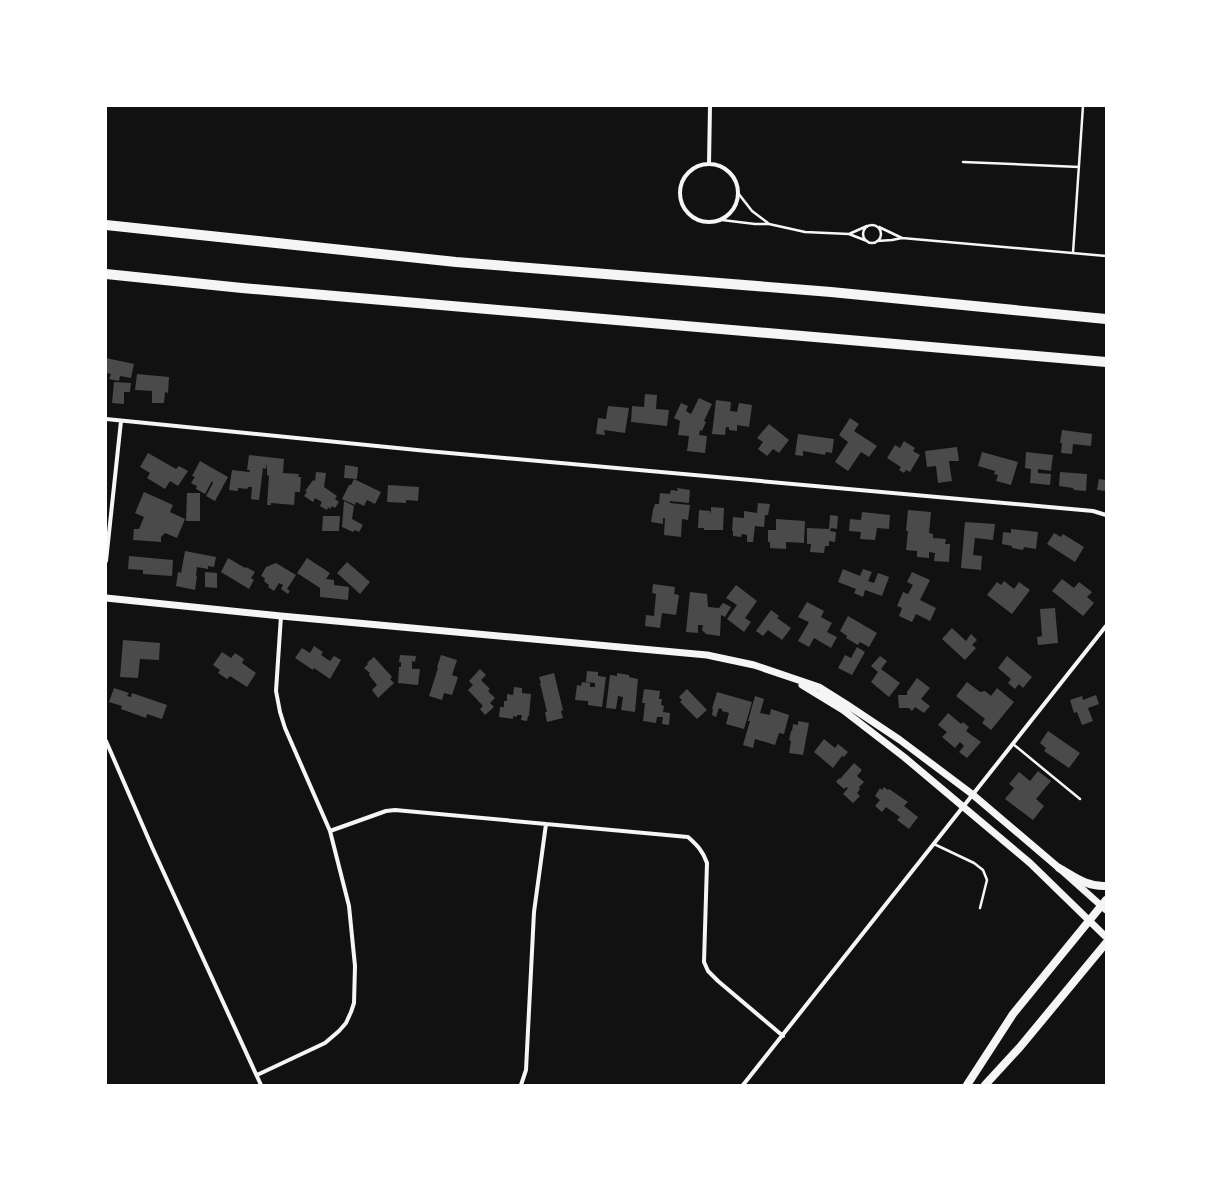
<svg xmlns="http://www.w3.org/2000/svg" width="1212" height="1191" font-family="'Crimson Pro',serif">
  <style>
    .building { fill: #4a4a4a }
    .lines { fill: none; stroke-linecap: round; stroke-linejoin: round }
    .service { stroke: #f5f5f5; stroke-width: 2.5 }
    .minor { stroke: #f5f5f5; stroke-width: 4 }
    .tertiary { stroke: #f5f5f5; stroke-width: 7 }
    .secondary { stroke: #f5f5f5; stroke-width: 8 }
    .motorway { stroke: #f5f5f5; stroke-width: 10 }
  </style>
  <rect width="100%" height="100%" fill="#111"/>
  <!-- building -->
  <path class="building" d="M106,358l28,6 -3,14 -11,-2 -1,5 -10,-2 2,-5 -5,-1z
    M137,374l32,3 -1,16 -3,-1 -1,11h-12v-12l-17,-1z
    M114,382l17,1 -1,9h-6v12l-12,-1z
    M645,394l12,1 -1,14 13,1 -2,16 -36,-4 1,-16 12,1z
    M699,398l13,6 -8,17 2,1 -4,9 -2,-1 -1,5 8,1 -2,17 -18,-2 2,-15 -11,-1 2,-14 -6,-3 7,-15 7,3 -2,5 5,3z
    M716,400l15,2 -1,9 7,1 2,-9 13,2 -3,22 -12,-2v6l-8,-1v-3h-3l-1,8 -13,-1z
    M608,406l21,2 -4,25 -21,-3 1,5 -9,-1 2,-16 8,1z
    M850,418l9,6 -5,7 23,15 -8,11 -8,-5 -13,19 -13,-9 13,-20 -9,-7z
    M769,424l20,16 -10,13 -6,-4 -6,7 -9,-7 5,-7 -6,-4z
    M1062,430l30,4 -1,12 -18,-2 -1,10 -11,-1 1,-10h-2z
    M798,434l36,5 -2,14 -6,-1 -1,3 -22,-4v5l-8,-1z
    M904,441l11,7 -2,3 7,4 -10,17 -4,-2 -2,3 -5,-3 2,-3 -14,-9 8,-13 5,3z
    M957,447l2,14h-10l3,20 -14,2 -2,-17 -9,1 -2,-16z
    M982,452l36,10 -7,23 -15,-4 2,-6 -4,-1 1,-3 -17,-5z
    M1026,452l27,3 -2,16 -13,-2v4l13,1 -1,11 -20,-2 1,-14 -6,-1z
    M148,453l28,16 3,-3 9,5 -10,15 -8,-5 -5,8 -18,-11 3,-5 -10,-6z
    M249,455l35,4 -1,14 16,1 -1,3h3l-1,15h-5l-1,13 -23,-2v2h-4l2,-29 -2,-1v-12l-1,6 -3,-1 -4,32 -8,-1 1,-12h-4l-1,2 -9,-1v3l-9,-1 3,-20 17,2 1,-2h-3z
    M200,461l28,16 -13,24 -9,-5 7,-13 -1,-2 -7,13 -9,-5 1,-3 -6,-3 4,-6 -3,-1z
    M345,465l13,2 -1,12 -13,-1z
    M316,472l10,1 -2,14 13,9 -2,3 4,3 -4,6 -3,-2 -2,3 -2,-2 -1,3 -7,-4 2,-4 -7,-4 -2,4 -9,-6 3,-4 -2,-1 8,-11 2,1z
    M1060,472l27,2 -1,17 -12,-1 -1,-2 -14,-2z
    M354,479l27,13 -6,12 -8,-4 -3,6 -8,-4 -1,3 -13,-6 7,-14h2z
    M1099,479l7,1v11l-9,-1z
    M388,485l31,2 -1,14 -12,-1v3l-19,-1z
    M677,488l13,2 -1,13 -19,-2v2l20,2 -2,15 -6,-1 -1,18 -17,-2 1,-17h-2v6l-12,-2 2,-12 2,-6h4l1,-11 10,1 1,-4 7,1z
    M144,492l29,13 -3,7 15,7 -8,19 -12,-5 -4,4v5l-28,-2 1,-11h5l5,-12 -9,-4z
    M187,493h13v28h-14z
    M344,501l10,5 -2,13 11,6 -4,7 -4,-2 -2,2 -11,-5z
    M758,503l12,1 -2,11h-3l-1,12 -9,-1 -2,16h-6v-7l-5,-1 -1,3 -8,-1v-5h-1l1,-14 11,1v-7l13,2z
    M711,507l13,1 -1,22h-19v-2h-6l1,-18 11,1 1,3z
    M908,510l23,2 -2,21 4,1v4l13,1 -1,5h5l-1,18 -15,-1 1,-8 -6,-1v6l-12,-1v-6l-11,-1 2,-19h-2z
    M862,512l28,3 -1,14 -12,-1 -2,12 -15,-1 1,-7 -12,-1 1,-12 11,1z
    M830,515l8,1 -1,13 -6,-1 -1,3 6,1 -1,10 -6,-1v5h-4l-1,7 -14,-1 1,-8h-4v-16l22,1z
    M323,516h17l-1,15h-17z
    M776,519l29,2 -1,22 -18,-1v7l-16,-1v-6h-2v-12h8z
    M965,522l30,2 -2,16 -18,-2 -2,17 9,1 -1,14 -20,-2z
    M1011,529l27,3 -2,17 -12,-2 -1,3 -11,-2v-2l-10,-2 1,-12 8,1z
    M1054,533l7,4 2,-3 21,13 -9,15 -28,-18z
    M185,551l31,6 -2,10 -6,-1v3l-11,-2 -1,9h1l-2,14 -19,-4 2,-14 3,1z
    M129,556l44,4 -1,16 -29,-2v-4l-15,-1z
    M228,558l17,10 1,-1 9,5 -4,6 3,2 -5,9 -28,-17z
    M307,558l23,15 -4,6 8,1v5l15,2 -1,13 -28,-3v-9l-23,-15z
    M347,562l23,20 -10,12 -23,-21z
    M276,563l20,12 -9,14 3,2 -2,3 -7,-5 2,-4 -4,-2 -5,8 -6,-4 1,-2 -5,-4 1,-3 -4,-2 5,-9z
    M843,569l17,7 3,-7 9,3 -4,9 6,2 4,-10 11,4 -7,19 -17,-6 -2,7 -9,-4 2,-4 -18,-7z
    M205,572l12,1v15l-12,-1z
    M912,572l18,8 -10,20 16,8 -6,13 -14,-7 -4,8 -13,-6 3,-8 -5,-2 6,-14 5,2 5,-9 -6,-3z
    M1062,579l12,9 5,-6 13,10 -5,5 7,6 -11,13 -31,-25z
    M1004,581l10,8 5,-7 11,8 -18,24 -25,-19 10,-13 4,3z
    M653,584l22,3 -1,7 5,1 -3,20 -14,-2 -2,15 -15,-2 1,-11 8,1 2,-22 -4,-1z
    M736,585l21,16 -12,17 6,4 -7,10 -17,-13 10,-14 -11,-7z
    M690,592l17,2 1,13 11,1 4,-5 8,4 -6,10 -4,-2 -1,21 -14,-2 -4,-4 1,-5h-5v8l-12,-1z
    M807,602l17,9 -3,6 11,6 -5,9 10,5 -6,11 -17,-10 -5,9 -11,-6 11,-19 -11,-5z
    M1055,608l3,35 -20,2 -1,-8 5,-1 -2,-27z
    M771,610l8,6 -2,2 14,10 -9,12 -14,-10 -5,6 -7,-5z
    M848,616l29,17 -8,14 -9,-5 -2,3 -12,-7 1,-2 -7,-5z
    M952,628l14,13 5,-7 6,6 -5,5 4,3 -11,12 -23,-21z
    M123,640l37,3 -1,17 -19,-1 -2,19 -18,-1z
    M314,646l9,6 -2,3 9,6 4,-5 7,4 -11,19 -16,-11 -1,2 -18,-12 7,-10 8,5z
    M857,647l8,5 -13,23 -14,-7 7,-13 6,3z
    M222,652l9,6 4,-5 9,6 -2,4 14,10 -9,14 -17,-11 -3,3 -9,-6 2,-3 -7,-5z
    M400,655l16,1 -1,6 -3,-1v8h8l-2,16 -20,-2 1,-16h2v-5h-2z
    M441,655l16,5 -5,15 6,2 -6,18 -8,-2 -2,7 -13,-4 9,-28 -1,-1z
    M880,656l7,5 -6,8 19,14 -11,14 -18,-15 7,-10 -7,-6z
    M1007,656l25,21 -9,11 -4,-4 -4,5 -7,-6 3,-4 -13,-11z
    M374,657l18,20 -2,2 4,4 -16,15 -6,-8 5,-5 -8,-10 1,-2 -6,-5 4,-4 -1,-1z
    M480,669l6,6 -5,5 9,9 -2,2 7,7 -5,5 4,4 -9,8 -5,-6 3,-3 -15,-16 5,-5 -4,-4z
    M587,671l11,1v4l8,1 -4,30 -14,-2v-4l-13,-1 2,-15 4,1 1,-4 8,1v4h5v-4l-9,-1z
    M554,673l9,37 -2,1 2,7 -16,4 -2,-10h2l-7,-29h1l-2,-6z
    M617,673l12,2v2l9,2 -3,33 -14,-2 2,-13 -5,-1 -2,13 -10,-1 4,-33 7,1z
    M917,678l13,10 -9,11 9,7 -6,7 -9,-6 -3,4 -3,-3h-10l-1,-13h9v-3z
    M967,682l13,10 5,-1 6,5 6,-8 17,14 -23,28 -9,-7 3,-4 -29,-23z
    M514,687l8,1v5l9,1 -2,22h-1l-1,5 -6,-1 1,-5h-5v2l-4,-1v3l-14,-2 1,-10h4v-6h3v-7l6,1z
    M114,688l15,5 -2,3 4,1 1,-4 35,12 -5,14 -15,-5 -1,4 -25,-9 1,-3 -13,-4z
    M644,689l16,2 -1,8h3l-1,6 3,1 -1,6 7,1 -1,12 -7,-1 1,-7h-6l-1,6 -13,-2 2,-18h-3z
    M687,689l20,21 -10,9 -17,-17 2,-2 -3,-3z
    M717,692l35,10 -8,27 -18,-5 3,-11 -7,-2v-2l-3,-1 -3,9 -4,-2 1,-6h-1z
    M1096,695l3,9 -11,4 5,13 -11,4 -5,-13 -3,1 -4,-13 12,-4 1,4z
    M755,696l9,3 -4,14 10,2 1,-6 18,6 -5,19 -5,-1 -4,12 -20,-6 -2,9 -10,-3 7,-24h-2z
    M948,713l13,11 2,-2 6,5 -3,4 15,11 -14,16 -8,-6 5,-6 -4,-4 -5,6 -13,-11 5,-5 -9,-7z
    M798,721l11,2 -6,32 -14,-2 2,-12 -2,-1 2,-9h1l1,-7 5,1z
    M1048,731l32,22 -11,15 -25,-17 2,-3 -6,-5z
    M824,739l11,9 3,-4 10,8 -4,5 -2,-1 -9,12 -19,-16z
    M854,763l8,7 -5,6 7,6 -5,5 1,2 -3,4 3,3 -7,7 -10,-9 5,-6 -2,-1 -2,2 -8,-7 3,-4 1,1z
    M1038,771l13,10 -15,18 8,7 -11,14 -28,-21 9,-11 -5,-4 10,-12 11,9z
    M884,787l4,3 1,-1 19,13 -4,4 14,11 -9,12 -12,-9 3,-3 -14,-10 -4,5 -7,-6 5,-6 -5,-4 5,-8 2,2z"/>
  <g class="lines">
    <!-- service -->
    <path class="service" d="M963,162l116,5
      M738,193l14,18 16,12
      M722,220l33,4h14l36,8 44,2 18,7
      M863 234a9 9 0 1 1 18 0a9 9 0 1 1-18 0Z
      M879,227l23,11
      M849,234l18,-8
      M877,241l15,-1 10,-2 204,18
      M1073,253l10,-147
      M1013,744l67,55
      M934,844l40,19 9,7 4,10 -7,28"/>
    <!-- minor -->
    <path class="minor" d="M709,164l1,-58
      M680 193a29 29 0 1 1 58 0a29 29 0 1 1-58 0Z
      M106,419l321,32 666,60 13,4
      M106,561l15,-140
      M106,741l46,106 109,238
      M330,831l56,-20 9,-1 293,27c9,8 15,14 19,26l-3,99 4,9 10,10 65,55
      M257,1075l68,-32 14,-12 7,-8 5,-11 3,-9 1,-37 -6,-60 -19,-75 -45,-103 -5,-16 -4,-21 5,-75
      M521,1085l5,-15 8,-158 12,-88
      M743,1085l363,-459"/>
    <!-- tertiary -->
    <path class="tertiary" d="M106,598l175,18 426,39 47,10 65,22 27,17 54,36 72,54 87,74 47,42
      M802,685l41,25 61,47 126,106 76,74"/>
    <!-- secondary -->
    <path class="secondary" d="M1059,868c16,9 28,19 47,18
      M967,1085l46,-71 93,-114
      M985,1085l35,-38 86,-104"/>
    <!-- motorway -->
    <path class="motorway" d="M106,225l350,37 375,30 275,27
      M106,274l136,14 864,74"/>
  </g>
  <!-- border -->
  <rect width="1212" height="1191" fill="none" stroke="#ffffff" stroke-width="214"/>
</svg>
